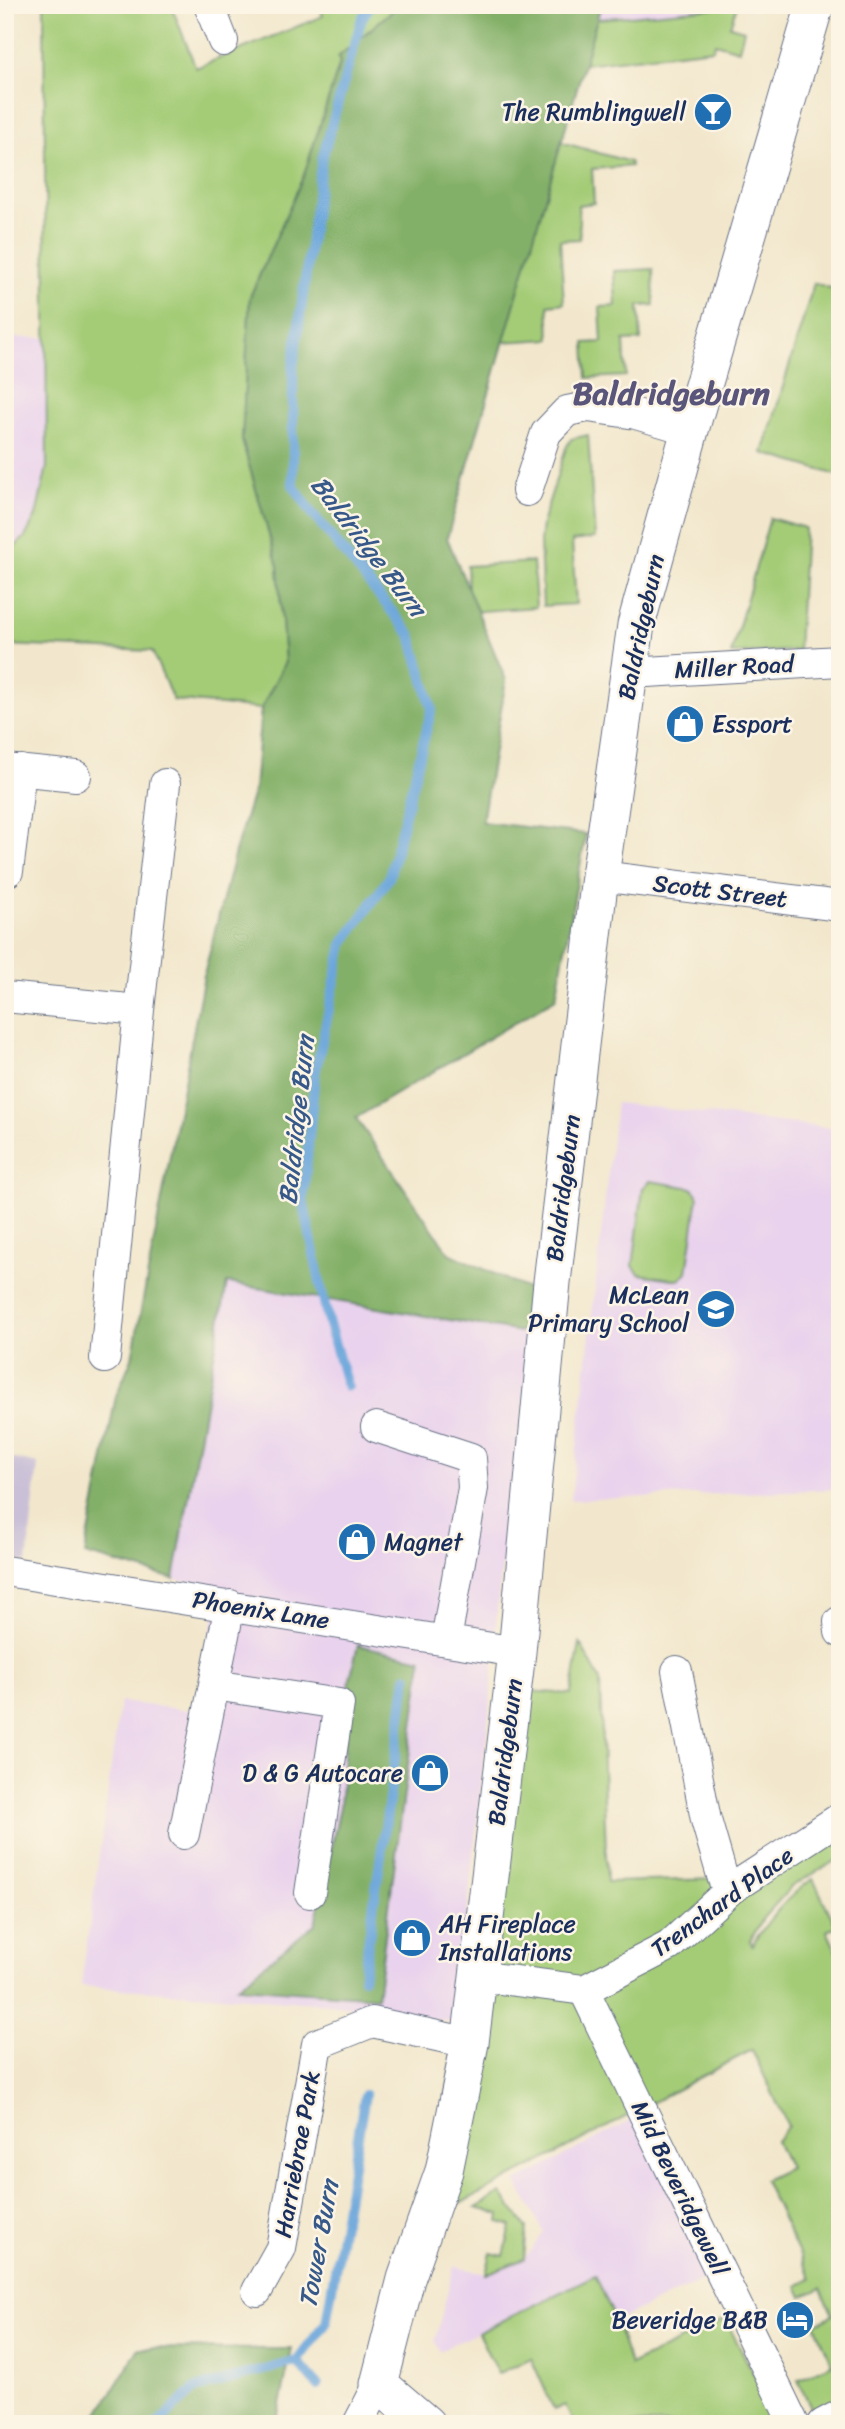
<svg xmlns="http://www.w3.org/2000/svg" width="845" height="2429" font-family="Sriracha,sans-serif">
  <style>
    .built { fill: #e9d2ed }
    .industrial { fill: #c9bfd7 }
    .green { fill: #a4cc77; stroke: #607e6a; stroke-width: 2 }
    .forest { fill: #83b068; stroke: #4f7063; stroke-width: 2 }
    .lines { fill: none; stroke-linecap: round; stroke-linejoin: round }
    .stream { stroke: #6ba6db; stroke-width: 10 }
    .minor-casing { stroke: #666f84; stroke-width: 32 }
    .major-casing { stroke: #666f84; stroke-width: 39 }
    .minor { stroke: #fff; stroke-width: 30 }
    .major { stroke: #fff; stroke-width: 37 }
    .labels { text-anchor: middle; stroke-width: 5; stroke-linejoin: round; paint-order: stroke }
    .poi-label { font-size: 24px; fill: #1b2f5e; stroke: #fcf5e5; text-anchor: end }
    .street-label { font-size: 24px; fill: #1b2f5e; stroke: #fcf5e5 }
    .water-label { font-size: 26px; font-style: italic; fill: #37598a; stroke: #fcf5e5 }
    .district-label { font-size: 32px; font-weight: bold; fill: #5a557b; stroke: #fcf5e5 }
  </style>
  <rect width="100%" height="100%" fill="#fcf5e5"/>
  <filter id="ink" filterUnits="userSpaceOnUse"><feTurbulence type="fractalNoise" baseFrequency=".0143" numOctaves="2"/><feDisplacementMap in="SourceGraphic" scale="14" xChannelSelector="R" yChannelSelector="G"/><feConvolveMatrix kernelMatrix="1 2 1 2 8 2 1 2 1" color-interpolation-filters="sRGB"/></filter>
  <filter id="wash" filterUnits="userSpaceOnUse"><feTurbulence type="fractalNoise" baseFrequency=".00686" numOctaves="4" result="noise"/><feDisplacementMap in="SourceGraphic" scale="28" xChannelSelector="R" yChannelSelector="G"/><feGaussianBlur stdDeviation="1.57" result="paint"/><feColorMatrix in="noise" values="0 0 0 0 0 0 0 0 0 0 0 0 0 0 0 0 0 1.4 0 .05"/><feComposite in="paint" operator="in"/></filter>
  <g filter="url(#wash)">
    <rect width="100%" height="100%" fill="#f2e7cc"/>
    <!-- built -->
    <path class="built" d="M601,5h152l-2,5 -14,-4 -140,13z
      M5,338h42v129l-11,49 -10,21 -21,19z
      M616,1103l224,26v360l-269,11z
      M227,1283l306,51 -35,262 -5,79 -38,347 -126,-18 -248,-18 39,-284 75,9 24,-119 -45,-13z
      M644,2113l76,159 -104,49 -21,-46 -155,76 -5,-10 19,-75 32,8 38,-15 20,-27 -28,-50z"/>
    <!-- industrial -->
    <path class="industrial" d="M5,1457l33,7 -11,98 -22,-3z"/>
    <!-- green -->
    <path class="green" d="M44,5h127l25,63 127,-52 -4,-11h80l-61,52 2,6 -36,112 -54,122 -8,143 36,126 7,96 -24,47 -88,-9 -21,-49 -147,-6v-89l20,-19 11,-21 11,-49z
      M737,6l-7,20 14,4 -5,20 -24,-7 -2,6 -130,15 14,-45z
      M561,142l69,20 1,4 -39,3 2,34 -16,2 2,34 -20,1 4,63 -16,2 2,34 -47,3z
      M653,269l1,36 -15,1 2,34 -17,1 2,35 -39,2 -2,-35 17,-1 -2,-35 16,-1 -2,-35z
      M814,283l26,8v185l-77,-23z
      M588,435l7,103 -23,3 4,63 -33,2 -3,-64 2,-18 24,-76 5,-9z
      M770,518l35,10 -7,122 -67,4z
      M533,562l3,45 -67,5 -2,-46z
      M650,1181l42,7 6,8 -11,76 -8,8 -40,-6 -6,-8 10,-78z
      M580,1643l20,37 7,202 116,-3 111,-55 6,12v22l-49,29 -28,31 -13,23 2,4c17,-26 35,-49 61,-66l23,47 -9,5 13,28v448l-24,11 -18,-38 34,-16 -17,-40 18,-9 -12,-27 -19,9 -5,-11 14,-7 -47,-99 25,-12 -13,-27 12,-15 -36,-76c-109,56 -215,117 -326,170l87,-530 58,4z
      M501,2193l26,35 -3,31 -38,15 5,-21 13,3 7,-30 -12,-4 1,-8 -24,-6z
      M595,2275l21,46 14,44 95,-46 55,105h-209l2,-2 -8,-17 -11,5 -23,-52 -33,16 -20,-41z"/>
    <!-- forest -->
    <path class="forest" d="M399,5h202l-154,533 59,142 -24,142 104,12 -30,164 -200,120 93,135 85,39 -1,42 -306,-51 -53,296 -89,-25 31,-158 16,-38 73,-388 31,-122 18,-59 7,-80 24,-47 -7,-96 -36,-126 8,-143 54,-122 36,-112 -2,-6z
      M358,1645l64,14 -45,338 -140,-10 78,-63 25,-117 10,-128z
      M139,2348l153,1 -16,75h-184z"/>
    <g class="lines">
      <!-- stream -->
      <path class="stream" d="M347,1386l-19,-65 -25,-121 12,-126 28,-130 46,-66 43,-170 -21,-73 -99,-122 -19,-28v-117l29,-209 40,-141 9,-13
        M363,1978l44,-301
        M297,2361l21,25
        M157,2424l38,-35 102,-28 29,-38 39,-228"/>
    </g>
  </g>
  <g filter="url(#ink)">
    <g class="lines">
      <!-- minor casing -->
      <g class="minor-casing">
        <path id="minor" d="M209,5l14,36
          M527,491l19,-58 21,-22 21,-4 48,7 54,16
          M629,673l211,-12
          M5,769l71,7
          M8,871l13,-101
          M600,876l240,30
          M5,997l134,13
          M105,1358l34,-348 26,-226
          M376,1427l95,31 2,30 -27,152
          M5,1571l512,81
          M839,1622l1,10
          M677,1671l29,149 17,59 8,10
          M214,1685l125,19 -29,189
          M184,1834l46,-229
          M478,1976l106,14 85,-44 62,-57 109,-71
          M584,1990l210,434
          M257,2291l24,-43 36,-204 55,-22 98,21
          M358,2424l21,-40
          M823,2424l17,-9"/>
      </g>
      <!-- major casing -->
      <g class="major-casing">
        <path id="major" d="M426,2424l-47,-40 27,-105 38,-108 26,-128 47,-391 35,-370 48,-406 36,-251 54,-195 125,-425"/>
      </g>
      <!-- minor -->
      <use href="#minor" class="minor"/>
      <!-- major -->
      <use href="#major" class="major"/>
    </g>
  </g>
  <!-- icons -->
  <defs>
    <g id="bar-disc" transform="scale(2.0125)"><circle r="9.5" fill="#1f6fb2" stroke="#fcf5e5"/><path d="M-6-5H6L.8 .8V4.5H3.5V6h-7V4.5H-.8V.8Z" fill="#fff"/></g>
    <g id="shop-disc" transform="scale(2.0125)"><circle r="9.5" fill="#1f6fb2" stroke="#fcf5e5"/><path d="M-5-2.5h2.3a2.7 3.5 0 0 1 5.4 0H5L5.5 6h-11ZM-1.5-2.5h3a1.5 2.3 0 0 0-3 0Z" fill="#fff"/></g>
    <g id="school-disc" transform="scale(2.0125)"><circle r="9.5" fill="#1f6fb2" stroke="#fcf5e5"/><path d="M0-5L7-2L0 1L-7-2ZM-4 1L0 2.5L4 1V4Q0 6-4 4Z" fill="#fff"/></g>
    <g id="hotel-disc" transform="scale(2.0125)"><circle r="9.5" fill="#1f6fb2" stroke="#fcf5e5"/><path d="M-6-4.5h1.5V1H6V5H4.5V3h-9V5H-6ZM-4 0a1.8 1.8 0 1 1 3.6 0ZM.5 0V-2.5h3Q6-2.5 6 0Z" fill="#fff"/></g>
  </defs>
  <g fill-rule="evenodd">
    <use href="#bar-disc" x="713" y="112"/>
    <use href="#shop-disc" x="685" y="724"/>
    <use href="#school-disc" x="716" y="1309"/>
    <use href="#shop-disc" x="357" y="1542"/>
    <use href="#shop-disc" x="430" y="1773"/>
    <use href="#shop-disc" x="412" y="1938"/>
    <use href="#hotel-disc" x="795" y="2320"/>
  </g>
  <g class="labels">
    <!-- poi labels -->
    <g class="poi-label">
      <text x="686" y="120">The Rumblingwell</text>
      <text x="712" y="732" text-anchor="start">Essport</text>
      <text x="689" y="1303">McLean<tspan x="689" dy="28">Primary School</tspan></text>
      <text x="384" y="1550" text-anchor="start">Magnet</text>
      <text x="403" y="1781">D &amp; G Autocare</text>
      <text x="439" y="1932" text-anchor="start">AH Fireplace<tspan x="439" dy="28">Installations</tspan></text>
      <text x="768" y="2328">Beveridge B&amp;B</text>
    </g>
    <!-- street labels -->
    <g class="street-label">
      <text transform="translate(641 627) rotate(-78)" y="8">Baldridgeburn</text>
      <text transform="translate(734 667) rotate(-3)" y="8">Miller Road</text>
      <text transform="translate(720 891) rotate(7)" y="8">Scott Street</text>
      <text transform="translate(563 1188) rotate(-83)" y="8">Baldridgeburn</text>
      <text transform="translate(261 1610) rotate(9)" y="8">Phoenix Lane</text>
      <text transform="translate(505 1752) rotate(-83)" y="8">Baldridgeburn</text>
      <text transform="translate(722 1902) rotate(-36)" y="8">Trenchard Place</text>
      <text transform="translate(297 2154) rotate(-80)" y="8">Harriebrae Park</text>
      <text transform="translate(680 2188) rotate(64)" y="8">Mid Beveridgewell</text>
    </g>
    <!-- water labels -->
    <g class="water-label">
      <text transform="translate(369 546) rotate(52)" y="9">Baldridge Burn</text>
      <text transform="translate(296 1120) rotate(-84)" y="9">Baldridge Burn</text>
      <text transform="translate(318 2244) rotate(-80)" y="9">Tower Burn</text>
    </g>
    <!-- district labels -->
    <g class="district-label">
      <text x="671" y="404">Baldridgeburn</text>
    </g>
  </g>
  <!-- margin -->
  <rect width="845" height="2429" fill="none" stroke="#fcf5e5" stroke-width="28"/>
</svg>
